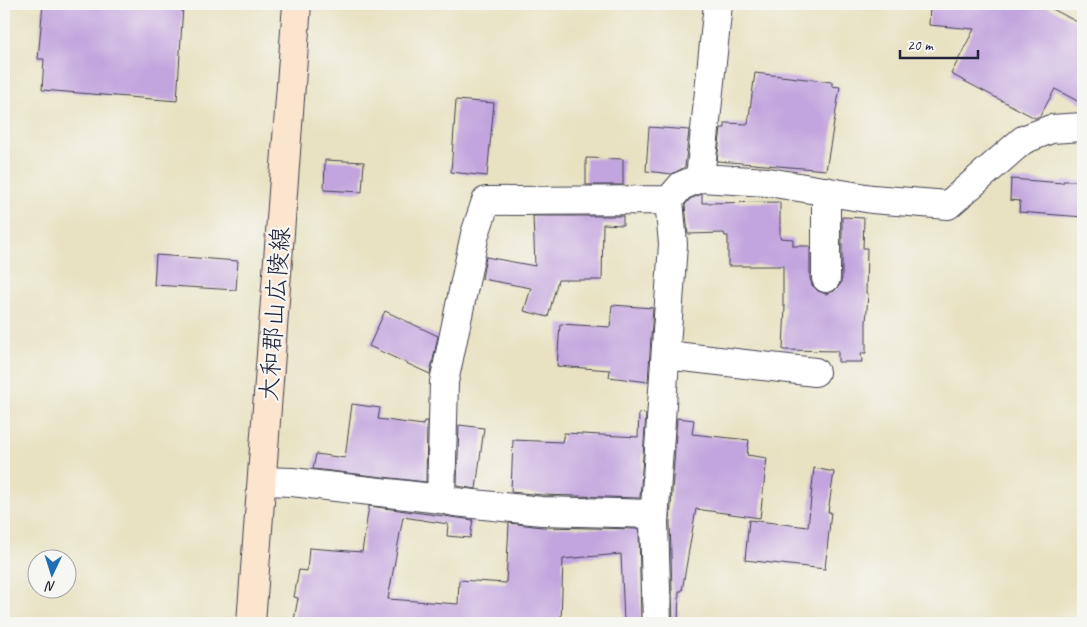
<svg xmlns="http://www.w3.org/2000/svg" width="1087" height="627" font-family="Caveat,'Klee One',sans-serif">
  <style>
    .building { fill: #c2a4de }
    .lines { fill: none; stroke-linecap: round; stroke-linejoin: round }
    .street-casing { stroke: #403f4f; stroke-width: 30 }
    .secondary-casing { stroke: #403f4f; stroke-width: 30 }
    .street { stroke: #fff; stroke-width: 28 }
    .secondary { stroke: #fce5cf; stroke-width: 28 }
    .labels { text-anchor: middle; stroke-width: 4.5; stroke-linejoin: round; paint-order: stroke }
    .street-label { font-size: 25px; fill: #22223b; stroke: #f6f6f2 }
  </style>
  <rect width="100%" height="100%" fill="#f6f6f2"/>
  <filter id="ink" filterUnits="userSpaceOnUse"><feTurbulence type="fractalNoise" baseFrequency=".02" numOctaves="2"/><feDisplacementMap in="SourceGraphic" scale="10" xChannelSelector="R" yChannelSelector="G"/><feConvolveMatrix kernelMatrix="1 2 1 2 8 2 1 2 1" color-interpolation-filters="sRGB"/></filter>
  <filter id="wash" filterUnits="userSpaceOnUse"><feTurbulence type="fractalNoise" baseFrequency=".0096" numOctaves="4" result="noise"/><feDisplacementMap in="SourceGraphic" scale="20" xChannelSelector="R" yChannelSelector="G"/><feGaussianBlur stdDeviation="1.12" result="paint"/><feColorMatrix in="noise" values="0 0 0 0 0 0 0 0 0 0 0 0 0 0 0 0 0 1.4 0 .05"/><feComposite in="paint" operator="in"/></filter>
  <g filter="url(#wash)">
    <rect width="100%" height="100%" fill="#e8e2c2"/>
    <g id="blocks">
      <!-- building -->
      <path class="building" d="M43,4h116l24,2 -6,95 -135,-11 2,-31h-6z
        M930,4h113l40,21v79l-28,-15 -15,27 -5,2 -84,-44 23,-45 -45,-4z
        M755,73l77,9v4l8,1 -14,83 -109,-9 4,-33h4v-5l23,1z
        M456,100l38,3 -7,73 -36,-4z
        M649,127l40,3 -4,37 -13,7 -26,-3z
        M586,158l37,1v26h-37z
        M325,160l39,2 -2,30 -38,-2z
        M1011,179l52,4v-2h20v36l-64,-5 1,-11 -10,-1z
        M702,194v9l78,-1v36l13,1v7h17v32l2,7 6,6 8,3 8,-3 6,-6 2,-7v-61l22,1 -1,30h4l-1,45h2l-2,31v29h-5l1,9h-24v-11l-55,-1 2,-44h-2v-40h-55v-30h-3l-1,-3 -36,1 -3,-29 5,-6z
        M533,216h90v9l-20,-1 -1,56h-44l-10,37 -24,-6 7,-23 -49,-9 4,-22 49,9z
        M156,255l82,6 -2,29 -82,-5z
        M612,305l41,3 -5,74 -39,-5 1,-7 -53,-4 3,-42 50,3z
        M385,311l53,25 -8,38 -61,-28z
        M352,404l28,4 -2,11 45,6 1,-4h3l-1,61 -113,-13 3,-15 29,4z
        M639,413l7,1 -6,84 -97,-3 -32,-3 2,-52 49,2 2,-9 74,4z
        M677,418l17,2 -2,14 57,6 -2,15 20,3 -7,60 -64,-9 -14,82h-3l-1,32h-5l-3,-101z
        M459,425l25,3 -8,61 -19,-3z
        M814,468l20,4 -6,40h3l-6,57 -80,-9 4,-40 59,7z
        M369,506l104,14 -3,18 -23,-2 1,-12 -45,-7 -15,82 70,5 1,-24 47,3 3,-60 33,4 97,2 2,94h-11v-2h-6l-3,-67 -58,5 -2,64h-245l-22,-3 4,-22 -4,-1 5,-27 8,1 2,-23 53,4z"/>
    </g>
  </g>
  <g filter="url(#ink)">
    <use href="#blocks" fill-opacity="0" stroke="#403f4f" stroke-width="1"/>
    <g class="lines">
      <!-- street casing -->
      <g class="street-casing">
        <path id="street" d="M700,178l68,4 104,17 76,6 75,-65 28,-11 32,-2
          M826,278v-87
          M666,355l149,17
          M262,481l30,1 149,17 3,-117 31,-148 11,-33 183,-1
          M441,499l14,3 87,9 112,3
          M657,623l-3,-101 19,-278 -4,-44 12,-14 19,-8 18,-174"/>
      </g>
      <!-- secondary casing -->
      <g class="secondary-casing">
        <path id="secondary" d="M251,623l46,-619"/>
      </g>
      <!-- street -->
      <use href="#street" class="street"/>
      <!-- secondary -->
      <use href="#secondary" class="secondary"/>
    </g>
  </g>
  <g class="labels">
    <!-- street labels -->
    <g class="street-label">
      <text transform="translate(274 314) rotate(-86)" y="9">大和郡山広陵線</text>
    </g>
  </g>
  <!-- margin -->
  <rect width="1087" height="627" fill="none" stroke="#f6f6f2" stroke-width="20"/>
  <!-- north arrow -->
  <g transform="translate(52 574) rotate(184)"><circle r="24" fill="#f6f6f2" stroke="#a1a1a9"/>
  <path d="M0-4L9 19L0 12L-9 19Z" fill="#1f6fb2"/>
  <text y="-8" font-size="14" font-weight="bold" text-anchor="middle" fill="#22223b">N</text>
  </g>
  <!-- scale -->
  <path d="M900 50v8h78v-8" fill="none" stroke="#22223b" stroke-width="2.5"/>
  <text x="907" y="50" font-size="15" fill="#22223b" stroke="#f6f6f2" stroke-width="4" paint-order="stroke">20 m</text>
</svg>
